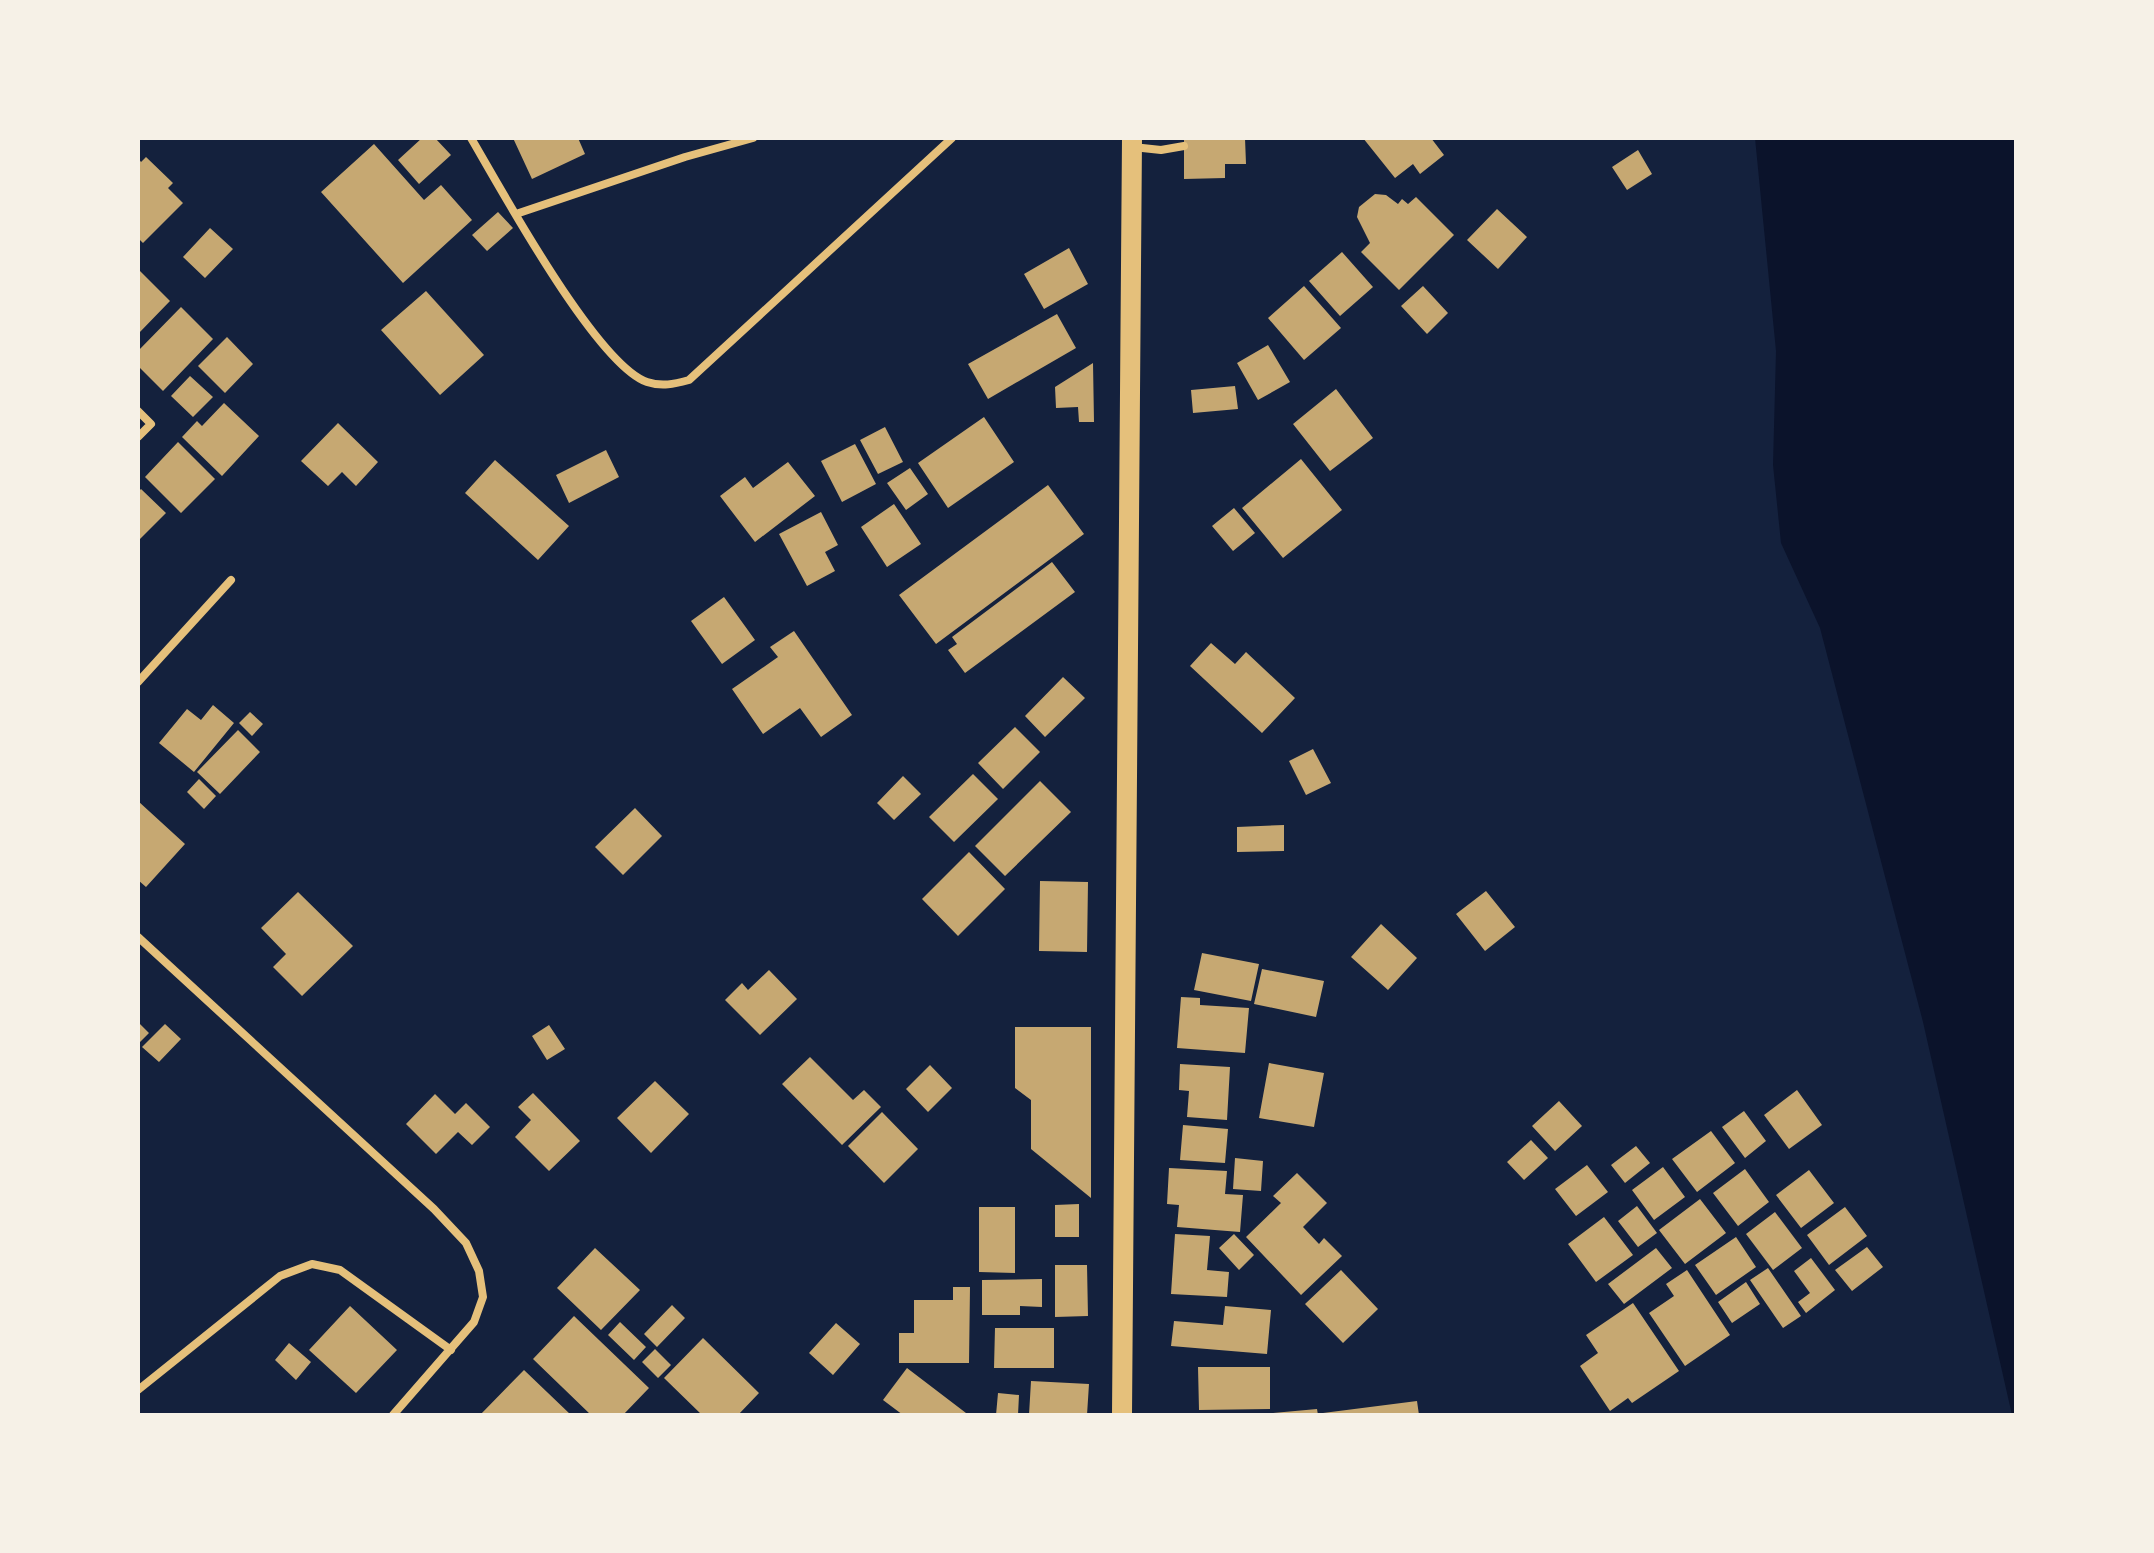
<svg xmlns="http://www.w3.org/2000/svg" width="2154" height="1553" font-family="'Archivo Narrow',sans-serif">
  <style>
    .water { fill: #0b132b }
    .building { fill: #c6a872 }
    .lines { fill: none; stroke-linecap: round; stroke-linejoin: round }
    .minor { stroke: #e5c07b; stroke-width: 8 }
    .primary { stroke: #e5c07b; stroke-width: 20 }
  </style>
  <rect width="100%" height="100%" fill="#14213d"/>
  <!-- water -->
  <path class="water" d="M1755,138h261v1277h-4l-89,-393 -103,-394 -39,-85 -8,-78 3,-114z"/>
  <!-- building -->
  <path class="building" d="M422,138h13l16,17 -32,29 -21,-24z
    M513,138h65l7,16 -53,25z
    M1184,138h61l1,26h-21v14l-41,1z
    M1363,138h68l13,17 -24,19 -7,-10 -18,14z
    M374,144l50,56 17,-15 31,35 -69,63 -82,-91z
    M1638,150l14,24 -25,16 -15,-23z
    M146,157l27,26 -5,5 15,15 -40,40 -5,-5v-80l3,4z
    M1375,194l11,1 12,9 4,-5 6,5 8,-7 38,38 -55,55 -38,-38 9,-9 -13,-26 2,-10z
    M1497,209l30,28 -29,32 -31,-29z
    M498,212l15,16 -26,23 -15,-16z
    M210,228l23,21 -28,29 -22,-21z
    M1069,248l19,36 -44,25 -20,-35z
    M1342,252l31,35 -33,29 -31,-35z
    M138,269l32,32 -32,33z
    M1304,286l37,42 -37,32 -36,-42z
    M1423,286l25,27 -21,21 -26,-28z
    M426,291l58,64 -44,40 -59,-65z
    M181,307l32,32 -50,52 -25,-25v-15z
    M1057,314l19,34 -88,51 -20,-35z
    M227,337l26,27 -28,29 -27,-27z
    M1268,345l22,37 -32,18 -21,-37z
    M1093,363l1,59h-15l-1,-15 -22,1 -1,-21z
    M190,376l23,21 -20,20 -22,-21z
    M1235,386l3,23 -45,4 -2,-23z
    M1336,389l37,49 -43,33 -37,-47z
    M224,403l35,33 -37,40 -40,-39 15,-16 5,5z
    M984,417l30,45 -66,46 -30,-45z
    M338,423l40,39 -22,24 -14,-14 -14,14 -27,-25z
    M885,427l18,35 -25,12 -18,-34z
    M178,442l37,37 -34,34 -36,-36z
    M855,444l21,40 -34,18 -21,-41z
    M606,450l13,27 -50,26 -13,-28z
    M1301,459l41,51 -59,48 -41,-50z
    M495,460l74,66 -31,34 -73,-67z
    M788,462l27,34 -60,46 -35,-46 25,-19 8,11z
    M910,468l18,26 -22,16 -19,-27z
    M1048,485l36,49 -148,110 -37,-49z
    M141,489l25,24 -28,28v-49z
    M894,504l27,40 -34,23 -26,-40z
    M1234,508l21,25 -22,18 -21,-25z
    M821,512l17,33 -13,7 10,19 -28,15 -28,-52z
    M1052,562l23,30 -110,81 -17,-23 9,-6 -5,-7z
    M724,597l31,43 -33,24 -31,-43z
    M794,631l58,84 -31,22 -21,-29 -37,26 -31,-45 46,-32 -8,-10z
    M1211,643l24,21 11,-12 49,46 -33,35 -72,-67z
    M1063,677l22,21 -40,39 -20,-21z
    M213,705l21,18 -40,49 -35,-29 28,-34 14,11z
    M250,712l13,12 -11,12 -13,-13z
    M1015,727l25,25 -37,37 -25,-26z
    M238,730l22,22 -40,42 -23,-22z
    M1313,749l18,34 -25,12 -17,-34z
    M973,774l25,25 -44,43 -25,-25z
    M903,776l18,18 -27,26 -17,-17z
    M199,779l17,17 -12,13 -17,-17z
    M1040,781l31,31 -66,64 -30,-30z
    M138,801l47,43 -39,43 -8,-7z
    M635,808l27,28 -39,39 -28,-28z
    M1284,825v26l-47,1v-25z
    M969,852l36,37 -47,47 -36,-37z
    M1040,881l48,1 -1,70 -48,-1z
    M1486,891l29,36 -30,24 -29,-37z
    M298,892l55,54 -51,50 -29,-29 13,-13 -25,-26z
    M1381,924l36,34 -29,32 -37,-33z
    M1202,953l57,11 -8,37 -57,-11z
    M1262,969l62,12 -8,36 -62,-13z
    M769,970l28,29 -37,36 -35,-35 17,-17 6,7z
    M1181,997l19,1v7l49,3 -4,45 -68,-5z
    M138,1022l11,11 -11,11z
    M165,1024l16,15 -22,23 -17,-15z
    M549,1025l16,24 -18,11 -15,-24z
    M1015,1027h76v171l-60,-49v-49l-16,-12z
    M810,1057l43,43 11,-10 17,17 -39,38 -60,-61z
    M1269,1063l55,10 -10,54 -55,-9z
    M1180,1064l50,3 -3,53 -40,-3 2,-26 -10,-1z
    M930,1065l22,23 -24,24 -22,-23z
    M655,1081l34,33 -38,39 -34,-35z
    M1797,1090l25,35 -33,24 -25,-34z
    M533,1093l47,48 -31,30 -34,-34 16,-17 -13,-13z
    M435,1094l20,20 11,-11 24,24 -18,18 -14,-13 -22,22 -30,-30z
    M1559,1101l23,25 -27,25 -23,-25z
    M1744,1111l22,30 -21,17 -23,-31z
    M882,1112l36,37 -34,34 -36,-37z
    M1183,1125l45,4 -3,34 -45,-3z
    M1711,1131l24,32 -38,29 -25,-33z
    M1531,1140l17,18 -24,22 -17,-18z
    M1636,1146l14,17 -25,20 -14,-18z
    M1235,1158l28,3 -2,30 -28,-2z
    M1587,1165l21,27 -32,24 -21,-27z
    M1663,1167l22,30 -31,23 -22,-30z
    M1169,1168l58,3 -2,23 18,1 -3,37 -63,-5 2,-22 -12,-1z
    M1745,1169l24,33 -31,24 -25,-33z
    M1809,1170l25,33 -33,25 -25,-33z
    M1297,1173l30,30 -24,24 16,17 5,-6 18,18 -41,39 -55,-58 35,-34 -8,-7z
    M1700,1199l26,34 -41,31 -26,-34z
    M1079,1204v33h-24v-32z
    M1637,1206l20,27 -19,14 -20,-26z
    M979,1207h36v66l-36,-1z
    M1845,1207l22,29 -38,29 -22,-30z
    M1775,1212l27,36 -29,22 -27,-36z
    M1604,1217l29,38 -37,27 -28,-38z
    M1175,1234l35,2 -3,34 22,2 -2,25 -56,-3z
    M1234,1234l20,21 -15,15 -20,-22z
    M1736,1237l20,30 -40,28 -21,-30z
    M1867,1247l16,20 -31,24 -17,-21z
    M595,1248l45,42 -39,40 -44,-42z
    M1656,1248l16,20 -48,36 -16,-20z
    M1811,1258l24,32 -29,23 -8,-11 12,-9 -16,-22z
    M1055,1265h32l1,51 -33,1z
    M1768,1268l33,48 -18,12 -33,-48z
    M1341,1270l37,39 -35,34 -38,-39z
    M1687,1270l43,65 -45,31 -36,-53 25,-17 -8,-12z
    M1042,1279v28l-22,-1v9h-38v-35z
    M1746,1282l14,22 -28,19 -14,-21z
    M953,1287h17l-1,76h-70v-30h15v-33h39z
    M1633,1303l46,68 -47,32 -4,-5 -18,13 -30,-45 18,-13 -12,-18z
    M672,1305l13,13 -28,29 -13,-13z
    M350,1306l47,44 -41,43 -47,-43z
    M1225,1306l46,4 -4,44 -96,-8 3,-25 49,4z
    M574,1316l75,72 -26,27h-32l-58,-56z
    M620,1322l26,25 -12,13 -26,-25z
    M836,1323l24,21 -27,31 -24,-22z
    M995,1328h59v40h-60z
    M703,1338l56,55 -21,22h-36l-38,-37z
    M289,1343l22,19 -15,18 -21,-20z
    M655,1349l16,16 -13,13 -16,-16z
    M1198,1367h72v42l-71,1z
    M907,1368l59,45 -2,2h-61l-20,-15z
    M524,1370l47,45h-91z
    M1031,1381l58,3 -2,31h-58z
    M998,1393l21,2 -1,20h-22z
    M1417,1401l2,14h-96v-2z
    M1317,1409l1,6h-45v-2z"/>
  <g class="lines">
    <!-- minor -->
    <path class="minor" d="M471,138c30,51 125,226 176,244 15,5 27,2 42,-2l263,-242
      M1133,147l28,3 23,-4
      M516,214l169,-57 68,-19
      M138,411l13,13 -13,13
      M138,682l93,-102
      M138,937l296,272 32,34 13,28 4,26 -9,25 -81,93
      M138,1390l142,-114 32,-12 28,6 111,80"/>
    <!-- primary -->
    <path class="primary" d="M1122,1415l10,-1277"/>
  </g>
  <!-- border -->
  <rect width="2154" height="1553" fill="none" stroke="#f6f1e7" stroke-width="280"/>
</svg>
